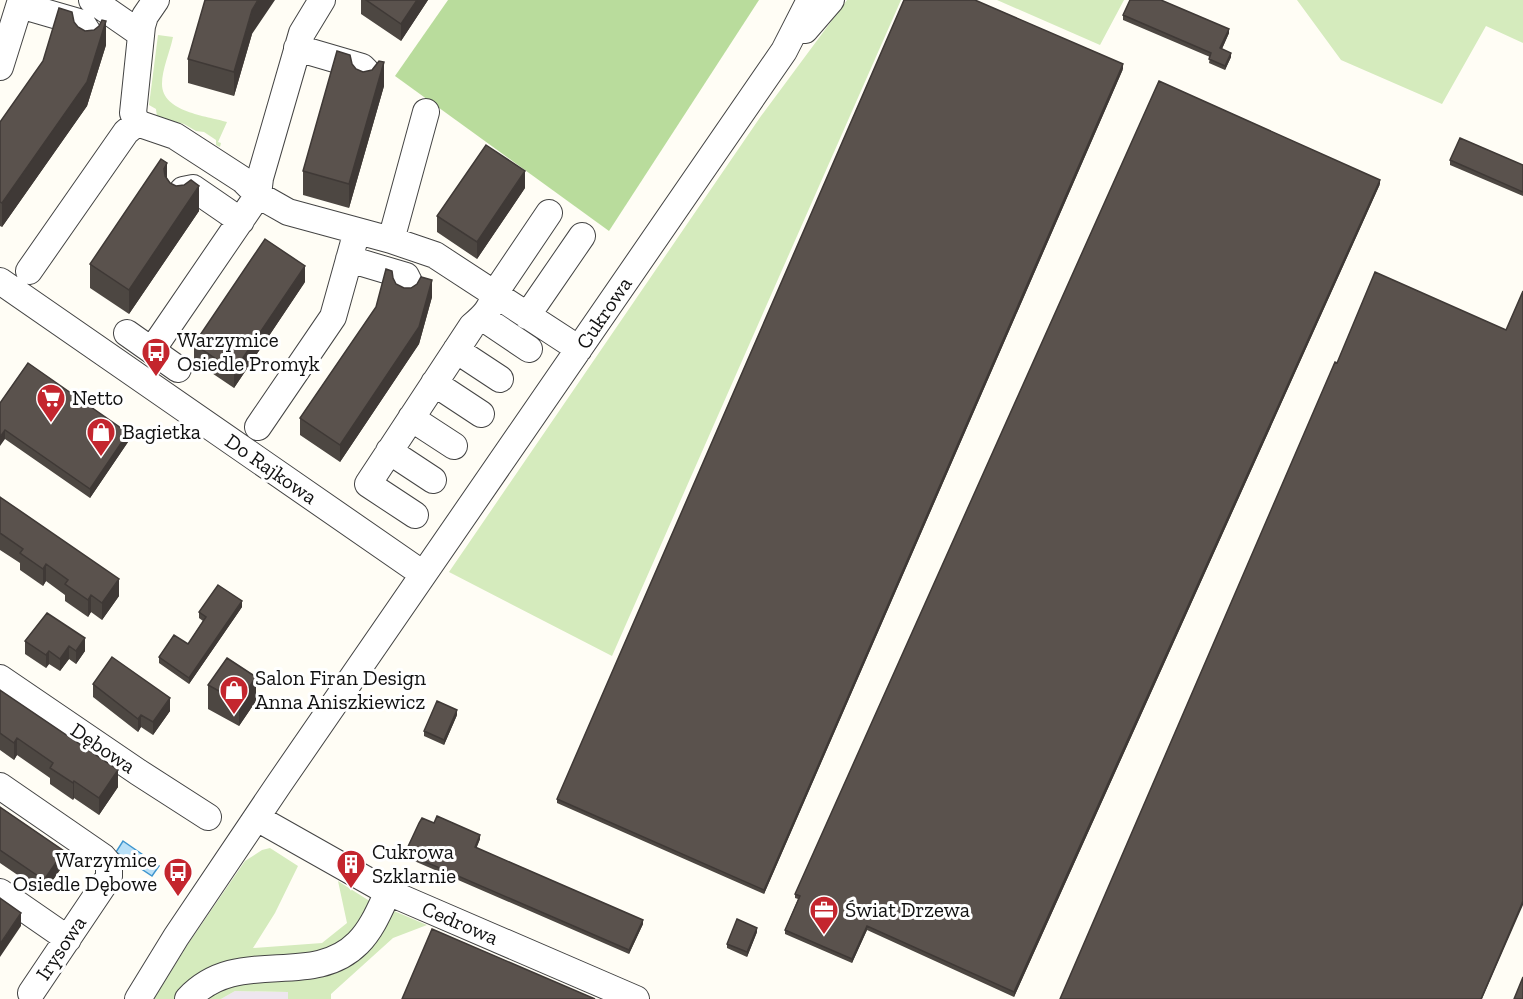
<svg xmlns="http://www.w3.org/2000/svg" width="1523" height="999" font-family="'Zilla Slab',serif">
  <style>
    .industrial { fill: #eee6ef }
    .green { fill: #d5ebbd }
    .forest { fill: #b9dc9c }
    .water { fill: #b9e0f7; stroke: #3f96cf; stroke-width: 1.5 }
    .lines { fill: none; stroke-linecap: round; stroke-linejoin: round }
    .minor-casing { stroke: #444; stroke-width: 28 }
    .minor { stroke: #fff; stroke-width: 26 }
    .wall { fill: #4d4742 }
    .shaded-wall { fill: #3f3936 }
    .building { fill: #5a524d; stroke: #3f3936; stroke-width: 1.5 }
    .labels { text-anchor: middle; stroke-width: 6; stroke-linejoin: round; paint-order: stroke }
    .street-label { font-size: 21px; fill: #111; stroke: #fff }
    .poi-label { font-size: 21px; fill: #111; stroke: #fff; text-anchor: start }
  </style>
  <rect width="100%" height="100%" fill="#fffdf5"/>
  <!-- industrial -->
  <path class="industrial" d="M235,991l53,1v7h-67z"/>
  <!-- green -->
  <path class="green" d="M847,0h54l-289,656 -163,-84 312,-456z
    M997,0h127l-24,45z
    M1297,0h226v43l-37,-17 -44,78 -101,-44z
    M158,35l15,2c-3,15 -11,32 -11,47 0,28 45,32 65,38l-9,20 3,1 -1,4 -4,-2v-5l-12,-8 -8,-1 -12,-7 -27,-7 -1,-8 -7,-4z
    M270,848l28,18 -23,47 -22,35 69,-5 25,-20 -9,-42 30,19 59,25 -34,13 -62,56v5h-43v-7l-53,-1 -14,8h-67l34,-55 57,-83 17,-11z"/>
  <!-- forest -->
  <path class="forest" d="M448,0h311l-150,231 -214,-155z"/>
  <!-- water -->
  <path class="water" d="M123,841l36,25 -7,10 -36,-24z"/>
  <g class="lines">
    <!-- minor casing -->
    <g class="minor-casing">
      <path id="minor" d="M92,0l49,34
        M156,0l-11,16 -3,10 -9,87 4,10 38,13 68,44 15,15 30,17 103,28 44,15 144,94
        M20,5l62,18 7,11 -1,6
        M805,30l26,-30
        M297,48l65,19 4,4 -1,10
        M0,67l21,-67
        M179,195l4,-5 10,-2 48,33
        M391,240l35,-128
        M349,259l57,17 3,6 -2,8
        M29,271l97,-139 11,-9
        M0,281l423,293
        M527,316l55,-80
        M483,318l46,31
        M127,333l51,36
        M152,350l106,-155 2,-17 42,-145 20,-33
        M456,350l44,29
        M434,383l47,31
        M411,418l43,28
        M258,427l75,-110 24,-86
        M389,451l44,29
        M415,515l-47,-31 104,-158c12,-10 19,-17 23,-33l54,-80
        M0,678l138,94 70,45
        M0,786l103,71 6,7v13l-78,116
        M257,818l131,74 248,107
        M0,892l68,47
        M138,999l38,-62 103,-153 505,-733 26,-51
        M188,999c50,-54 123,-9 170,-56 14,-14 22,-34 30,-51"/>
    </g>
    <!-- minor -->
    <use href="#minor" class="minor"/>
  </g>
  <!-- wall -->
  <path class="wall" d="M361,0h67l-27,41 -40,-27z
    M1123,15l106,18 -7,16 9,8 -6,13 -16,-7 1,-6 -87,-37z
    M78,27l28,18 -19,61 -85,121 -2,-1v-104z
    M252,34l-18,62 -46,-13v-24z
    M356,69l28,17 -35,122 -46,-13v-24z
    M1123,69l-359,825 -207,-91v-4z
    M1450,160l73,5v31l-73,-31z
    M167,178l3,5 29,28 -70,103 -39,-26v-24z
    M1380,184l-366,813 -147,-67 -15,33 -67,-29v-4l13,-31 -3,-1v-4z
    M525,188l-48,71 -40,-27v-16z
    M393,278l3,6 8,4 28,9 -13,47 -79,118 -40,-27v-17l76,-111z
    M305,282l-71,106 -40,-27v-17z
    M0,403l128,39 -38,56 -85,-59z
    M0,497l119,99 -17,24 -11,-8 -3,5 -23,-16v-6l-19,-14 -3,5 -23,-16v-7l-20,-13v1z
    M242,607l-53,77 -30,-21v-6l29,-13 15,-23 -4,-3v-6z
    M47,613l38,38 -9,13 -7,-5 -9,12 -11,-7 -3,4 -21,-14v-13z
    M93,684l77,27 -17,24 -12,-8 -3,5 -45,-35z
    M208,685l48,16 -17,25 -31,-17z
    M0,690l118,97 -19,28 -25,-17 -1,2 -23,-16v-6l-33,-23 -3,5 -14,-10z
    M457,715l-13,30 -20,-9v-5z
    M0,807l64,57 -20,29 -44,-30z
    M434,823l46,16 -4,9 167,76 -14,30 -224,-97v-4z
    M757,932l-10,25 -20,-9v-4z"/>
  <!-- shaded-wall -->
  <path class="shaded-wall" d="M258,0h17l-23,34 -18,62v-24l18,-62z
    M417,0h11l-27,41v-17z
    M106,21v24l-19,61 -85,121v-24z
    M1229,29v4l-9,20v-5z
    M1231,53v4l-6,13v-4z
    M384,62v24l-35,122v-24z
    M1123,64v5l-359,825v-4z
    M167,163v24l-3,-18z
    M525,171v17l-48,71v-17z
    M1380,180v4l-366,813v-5z
    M199,186v25l-70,103v-24z
    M305,266v16l-71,106v-17z
    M432,280v17l-13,47 -79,118v-17z
    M5,430v9l-5,7v-9z
    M128,433v9l-38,56v-9z
    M46,564v17l-3,5v-17z
    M119,579v17l-17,24v-17z
    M91,595v17l-3,5v-17z
    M242,601v6l-53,77v-6z
    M85,638v13l-9,13v-13z
    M69,646v13l-9,12v-12z
    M49,651v13l-3,4v-13z
    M256,677v24l-17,25v-24z
    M170,698v13l-17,24v-13z
    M457,710v5l-13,30v-5z
    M141,715v12l-3,5v-13z
    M17,738v17l-3,5v-17z
    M118,770v17l-19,28v-17z
    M74,781v17l-1,2v-17z
    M480,835v4l-5,13v-5z
    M64,851v13l-20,29v-13z
    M1523,901v4l-41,94h-1z
    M21,913v13l-21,31v-13z
    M643,920v4l-14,30v-4z
    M867,926v4l-15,33v-4z
    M757,928v4l-10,25v-5z"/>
  <!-- building -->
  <path class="building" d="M205,0h53l-6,10 -18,62 -46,-13z
    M366,0h51l-16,24z
    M904,0h71l148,64 -359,826 -207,-91z
    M1130,0h31l68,29 -9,19 11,5 -6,13 -16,-7 2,-6 -88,-38z
    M59,8l13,4 2,10 4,5 7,4 9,-1 5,-4 3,-6 4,1 -19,61 -85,121 -2,-1v-80l43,-61z
    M337,51l13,4 2,9 4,5 7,3 9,-2 7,-9 5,1 -35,122 -46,-13z
    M1159,81l221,99 -366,812 -147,-66 -15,33 -67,-29 15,-34 -5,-2z
    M1460,138l63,27v27l-73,-32z
    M486,145l39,26 -48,71 -40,-26z
    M161,159l6,4 -3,6 1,7 5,7 6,3 8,-1 7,-5 8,6 -70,104 -39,-26z
    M265,239l40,27 -71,105 -40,-27z
    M386,269l6,2 1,7 3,6 8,4h7l6,-4 4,-7 11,3 -13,47 -79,118 -40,-27 76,-111z
    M1375,272l131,58 17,-39v610l-42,98h-421l275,-637 2,1z
    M28,363l100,70 -38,56 -85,-59 -5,7v-34z
    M0,497l119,82 -17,24 -11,-8 -3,5 -23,-16 3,-4 -22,-16 -3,5 -23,-16 3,-4 -23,-16v1z
    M218,585l24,16 -53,77 -30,-21 15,-22 14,9 18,-27 -7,-5z
    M47,613l38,25 -9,13 -7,-5 -9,13 -11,-8 -3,4 -21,-14z
    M112,657l58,41 -17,24 -12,-7 -3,4 -45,-35z
    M227,658l29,19 -17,25 -31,-17z
    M0,690l118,80 -19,28 -25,-17 -1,2 -23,-15 3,-5 -36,-25 -3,5 -14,-10z
    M437,701l20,9 -13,30 -20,-9z
    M0,807l64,44 -20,29 -44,-30z
    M437,816l43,19 -5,12 168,73 -14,30 -224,-97 14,-30 3,-5 12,5z
    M0,898l21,15 -21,31z
    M737,919l20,9 -10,24 -20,-8z
    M432,929l163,70h-193z
    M1523,977v22h-9z"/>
  <!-- icons -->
  <defs>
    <g id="bus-pin" transform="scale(1.5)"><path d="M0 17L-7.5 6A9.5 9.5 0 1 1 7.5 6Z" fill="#c4262e" stroke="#fff"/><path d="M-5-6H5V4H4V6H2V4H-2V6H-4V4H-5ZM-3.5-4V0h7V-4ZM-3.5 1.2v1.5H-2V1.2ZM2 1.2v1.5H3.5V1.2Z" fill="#fff"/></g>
    <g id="supermarket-pin" transform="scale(1.5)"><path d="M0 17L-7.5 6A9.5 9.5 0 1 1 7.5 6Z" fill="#c4262e" stroke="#fff"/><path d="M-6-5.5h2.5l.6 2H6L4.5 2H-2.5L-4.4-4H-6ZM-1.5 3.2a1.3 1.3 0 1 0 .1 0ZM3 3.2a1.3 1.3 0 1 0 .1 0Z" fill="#fff"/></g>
    <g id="shop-pin" transform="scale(1.5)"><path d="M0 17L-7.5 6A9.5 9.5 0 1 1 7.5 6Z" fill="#c4262e" stroke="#fff"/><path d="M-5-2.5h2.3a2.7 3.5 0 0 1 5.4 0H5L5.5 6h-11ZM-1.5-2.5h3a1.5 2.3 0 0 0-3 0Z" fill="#fff"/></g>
    <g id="building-pin" transform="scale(1.5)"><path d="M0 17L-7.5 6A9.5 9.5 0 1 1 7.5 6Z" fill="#c4262e" stroke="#fff"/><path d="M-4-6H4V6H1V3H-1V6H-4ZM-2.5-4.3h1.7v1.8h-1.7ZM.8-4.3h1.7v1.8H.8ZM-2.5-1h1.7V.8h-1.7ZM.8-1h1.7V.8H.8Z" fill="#fff"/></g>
    <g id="office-pin" transform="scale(1.5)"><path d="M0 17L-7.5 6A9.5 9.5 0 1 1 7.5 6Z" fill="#c4262e" stroke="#fff"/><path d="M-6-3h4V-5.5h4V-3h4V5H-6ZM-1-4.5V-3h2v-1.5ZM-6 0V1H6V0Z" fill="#fff"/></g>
  </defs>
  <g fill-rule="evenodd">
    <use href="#bus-pin" x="156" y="352"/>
    <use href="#supermarket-pin" x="51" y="398"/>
    <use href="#shop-pin" x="101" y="432"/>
    <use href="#shop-pin" x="234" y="690"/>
    <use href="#building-pin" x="351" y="864"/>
    <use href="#bus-pin" x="178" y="872"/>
    <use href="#office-pin" x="824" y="910"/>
  </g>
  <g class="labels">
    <!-- street labels -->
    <g class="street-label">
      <text transform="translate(604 313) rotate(-56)" y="7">Cukrowa</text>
      <text transform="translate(271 469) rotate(35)" y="7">Do Rajkowa</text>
      <text transform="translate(103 748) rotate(34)" y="7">Dębowa</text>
      <text transform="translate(460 923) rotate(23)" y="7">Cedrowa</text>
      <text transform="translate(61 948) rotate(-56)" y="7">Irysowa</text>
    </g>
    <!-- poi labels -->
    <g class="poi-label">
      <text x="177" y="347">Warzymice<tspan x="177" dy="24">Osiedle Promyk</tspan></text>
      <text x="72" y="405">Netto</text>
      <text x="122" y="439">Bagietka</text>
      <text x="255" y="685">Salon Firan Design<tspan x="255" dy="24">Anna Aniszkiewicz</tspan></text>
      <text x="372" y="859">Cukrowa<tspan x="372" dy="24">Szklarnie</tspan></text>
      <text x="157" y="867" text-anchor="end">Warzymice<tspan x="157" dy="24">Osiedle Dębowe</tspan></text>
      <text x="845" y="917">Świat Drzewa</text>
    </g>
  </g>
</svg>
